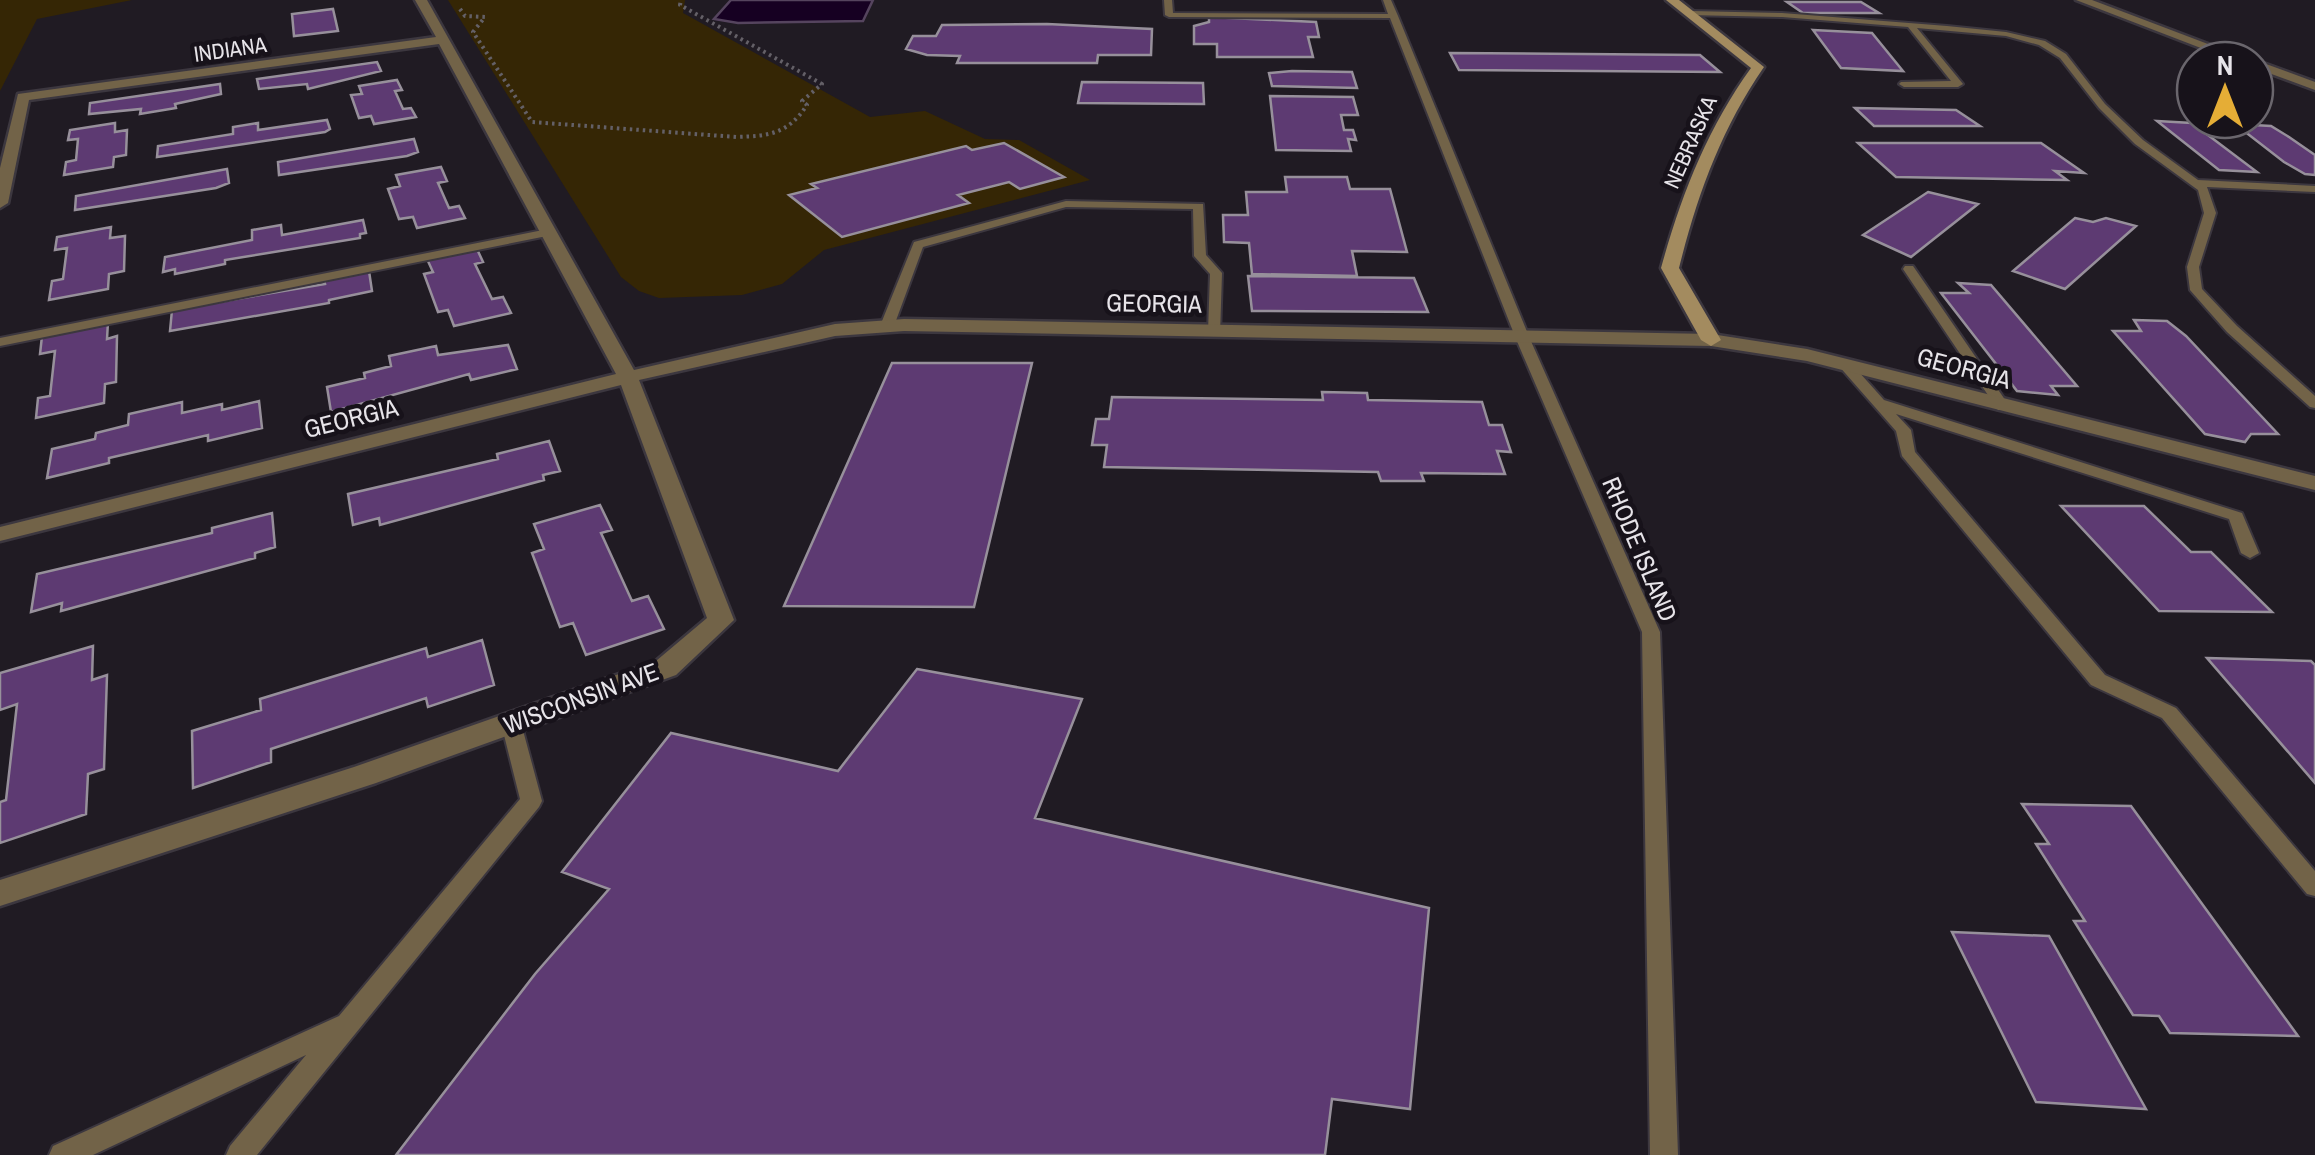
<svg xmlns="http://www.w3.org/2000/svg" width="2315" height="1155" font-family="'Archivo Narrow',sans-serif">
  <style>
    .green { fill: #352605 }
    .water { fill: #160022; stroke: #55445e; stroke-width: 2.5 }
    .building { fill: #5d3a72; stroke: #97909b; stroke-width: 2.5 }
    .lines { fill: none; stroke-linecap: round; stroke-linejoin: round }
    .lane-casing { stroke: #3c373f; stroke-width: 4 }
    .street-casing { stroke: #3c373f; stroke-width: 5 }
    .secondary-casing { stroke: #3c373f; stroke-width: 5 }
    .path { stroke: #646067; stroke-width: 4; stroke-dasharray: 2.5 4; stroke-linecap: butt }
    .lane { fill: #726348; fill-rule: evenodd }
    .street { fill: #726348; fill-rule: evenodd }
    .secondary { fill: #a38b5f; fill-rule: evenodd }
    .labels { text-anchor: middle; stroke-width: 9; stroke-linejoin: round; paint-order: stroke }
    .far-street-label { font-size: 22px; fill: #e7e4e9; stroke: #17121a }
    .street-label { font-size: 25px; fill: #e7e4e9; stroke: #17121a }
  </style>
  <rect width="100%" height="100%" fill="#201b23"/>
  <!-- green -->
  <path class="green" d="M0,0h132l-95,19 -37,72z
    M448,0h237l-2,13 187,104 55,-6 60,28 34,1 71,40 -266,70 -42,34 -40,11 -83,3 -20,-7 -18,-14z"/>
  <!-- water -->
  <path class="water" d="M731,0h142l-10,21 -125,2 -24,-4z"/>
  <!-- building -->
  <path class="building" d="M1787,2h74l18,11h-76z
    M333,9l5,22 -44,5 -2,-22z
    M1209,17l107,5 3,15h-11l5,20h-96v-13h-23v-18l15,-4z
    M1047,24l105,5 -1,26h-53l-1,8h-140l3,-7 -33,-1 -21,-6 7,-13h23l6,-11z
    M1813,30l59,3 31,38 -62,-3z
    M1450,53l250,2 20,17 -261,-2z
    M377,62l4,9 -73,18 -1,-5 -48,5 -2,-10z
    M1292,71l60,1 5,16 -85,-2 -3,-13z
    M397,80l5,10 -7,1 8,18 8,-1 5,9 -42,7 -3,-8 -12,2 -8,-23 11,-1 -3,-8z
    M1082,82l121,1 1,21 -126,-1z
    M220,84l1,10 -46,10 1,4 -36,6 1,-5 -52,5 1,-11z
    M1270,96l83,1 5,18h-17l3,15h9l3,10 -8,-1 3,12 -75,-1z
    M1855,108l101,2 24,16h-106z
    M327,120l3,9 -5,3 -168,25 1,-11 75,-12v-7l25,-4v7z
    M2157,121l35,2 65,49 -38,-2z
    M115,123v9l12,-2 -1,25 -12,2 -1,10 -49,8 2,-13 10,-2 2,-21 -10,1 2,-10z
    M2235,124l36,2 18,11 26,18v20l-10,-1 -21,-12z
    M414,139l4,13 -11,4 -128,19 -1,-13z
    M1004,143l60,34 -44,12 -11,-7 -51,13 11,8 -127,34 -53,-42 28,-7 -6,-4 155,-38 6,4z
    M1858,143h183l43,30 -29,-2 12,9 -171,-3z
    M441,167l6,14 -9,2 11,25 10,-2 6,12 -48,10 -4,-11 -14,2 -11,-30 12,-3 -4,-11z
    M227,169l2,14 -13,5 -141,22 1,-14z
    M1285,177h62l3,12h40l17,63 -55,-1 5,25 -105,-2 -3,-31 -25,-1 -1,-27h25l-2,-23h41z
    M1928,192l50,12 -67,53 -48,-22z
    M2075,218l18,4 13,-4 30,8 -71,63 -52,-18z
    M363,220l3,13 -6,1v4l-135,22v4l-50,10v-5l-12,3 2,-15 87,-17v-10l29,-5 1,10z
    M111,227l-1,11 15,-2 -1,35 -15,3 -1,15 -59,11 3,-19 11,-2 4,-31 -12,2 2,-13z
    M477,249l6,13 -8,2 17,35 11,-2 8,16 -57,13 -6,-16 -10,2 -14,-38 9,-2 -6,-13z
    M369,271l3,20 -43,9v3l-159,28 2,-21 153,-26 -1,-5z
    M1248,276l166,2 14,34 -176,-1z
    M1958,283l33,2 86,101h-26l7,9 -41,-4 -76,-98h28z
    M2134,320l33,1 19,15 92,98h-27l-6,8 -40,-8 -92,-103h28z
    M108,322l-1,17 10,-3 -1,46 -11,2 -1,19 -68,15 2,-20 12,-2 5,-45 -15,3 2,-18z
    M508,345l9,24 -46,11 -2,-6 -138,38 -4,-25 38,-9 -1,-5 27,-7 -2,-10 47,-10 2,9z
    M892,363h140l-58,244 -190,-1z
    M1322,392l45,1 1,7 114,2 7,23h13l9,27 -14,-1 8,23 -84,-1 3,8h-43l-3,-9 -274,-5 3,-22h-15l4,-26h13l3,-22 211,3z
    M259,401l3,27 -54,13v-6l-99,23v5l-62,15 5,-29 43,-10 1,-6 32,-8 1,-11 53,-12v11l40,-9v6z
    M549,441l11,30 -17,4 1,5 -164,45 -1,-7 -26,7 -5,-31 150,-35 -1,-5z
    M600,505l12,25 -11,3 31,68 16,-5 16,33 -78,26 -13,-32 -13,4 -28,-74 12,-4 -10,-25z
    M2061,506h83l47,46h20l61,60 -113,-1z
    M272,513l3,34 -20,6v5l-194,53 1,-8 -31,9 6,-38 175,-41v-5z
    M482,640l12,45 -66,22 -2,-9 -155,51v13l-78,26 -1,-57 69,-21 -1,-11 166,-51 2,9z
    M93,646l-1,34 15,-5 -3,94 -16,5 -2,40 -86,29v-41l6,-2 11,-96 -17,6v-37z
    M2207,658l104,3 4,4v118z
    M917,669l165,30 -47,119 394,90 -19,201 -78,-10 -7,56h-929l139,-181 74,-85 -47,-17 109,-139 167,38z
    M2022,804l109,2 167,230 -128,-3 -11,-17 -26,-1 -59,-94h11l-49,-77h13z
    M1952,932l97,4 97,173 -110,-7z"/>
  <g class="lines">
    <!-- lane casing -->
    <g class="lane-casing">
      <path id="lane" d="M1164,0h8l1,13 215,1 -5,-14h8l7,16 132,323 130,293 18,523h-28l-8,-523 -126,-293 -126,-321 -221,-1 -4,-2z
        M1691,11l91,2 165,13 59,6 39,9 21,13 39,50 38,36 55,40 117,6v6l-108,-5 9,26 -17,54 3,22 35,37 78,70v12l-5,-1 -83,-75 -37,-42 -3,-23 17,-54 -6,-23 -63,-46 -36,-36 -39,-50 -21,-13 -33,-9 -89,-8 46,56 -5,3h-54l-5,-3 2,-2 50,-1 -43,-54 -126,-10 -94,-2z
        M1066,201l137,3 3,51 16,18 -2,62 -5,1 -7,-4 2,-58 -16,-18 -1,-47 -127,-2 -143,40 -29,79 -7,4 -7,-4 34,-84z
        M548,229l6,4 -2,2 -552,111v-8z
        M1905,266h8l97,141 -2,3h-10l-95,-141z
        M1845,361l5,1 34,38 358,113 17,40 -9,5 -9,-5 -12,-34 -333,-105 15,16 4,22 190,223 71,33 139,163v25l-8,-2 -145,-176 -71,-33 -189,-229 -6,-25 -58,-66z
        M511,716l7,2 3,5 21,78 -3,6 -282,348h-31l4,-9 76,-91 -213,100h-44l4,-9 286,-130 181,-217 -19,-76 3,-5z"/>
    </g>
    <!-- street casing -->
    <g class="street-casing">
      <path id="street" d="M415,0h12l207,370 201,-46 69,-5 807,15 96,15 508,127v14l-508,-129 -96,-15 -807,-15 -69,5 -196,44 95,240 -58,55 -300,108 -376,123v-26l354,-113 302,-106 51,-43 -86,-233 -621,156v-14l616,-153 -177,-330 -410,56 -21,103 -8,5v-40l18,-74 418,-57z
        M2076,0h16l158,60h-18z
        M2255,60l60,22v8l-60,-22z"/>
    </g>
    <!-- secondary casing -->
    <g class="secondary-casing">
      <path id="secondary" d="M1666,0h13l85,67c-43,62 -67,129 -85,201l42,72 -10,6 -10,-6 -40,-72c20,-72 46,-139 90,-200z"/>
    </g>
    <!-- path -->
    <path class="path" d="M460,9l5,7 20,1 -12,15 59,90 204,15c33,-1 52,-3 71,-32l-5,-4 20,-17 -142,-79 1,-5"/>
    <!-- lane -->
    <use href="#lane" class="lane"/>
    <!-- street -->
    <use href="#street" class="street"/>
    <!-- secondary -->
    <use href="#secondary" class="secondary"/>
  </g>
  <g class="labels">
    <!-- far-street labels -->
    <g class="far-street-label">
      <text transform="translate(230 49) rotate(-8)" y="8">INDIANA</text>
      <text transform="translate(1690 142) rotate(-66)" y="8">NEBRASKA</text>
    </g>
    <!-- street labels -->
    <g class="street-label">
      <text transform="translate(1154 303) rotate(1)" y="9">GEORGIA</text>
      <text transform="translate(1964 368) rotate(15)" y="9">GEORGIA</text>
      <text transform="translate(351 418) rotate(-14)" y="9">GEORGIA</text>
      <text transform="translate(1640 549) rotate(67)" y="9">RHODE ISLAND</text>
      <text transform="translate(581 698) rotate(-20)" y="9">WISCONSIN AVE</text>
    </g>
  </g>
  <!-- north arrow -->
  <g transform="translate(2225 90)"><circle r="48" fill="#17121a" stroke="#6a666d" stroke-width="2.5"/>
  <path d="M0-8L18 38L0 25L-18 38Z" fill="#e5ad36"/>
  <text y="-15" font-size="28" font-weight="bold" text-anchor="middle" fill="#e7e4e9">N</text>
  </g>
</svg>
